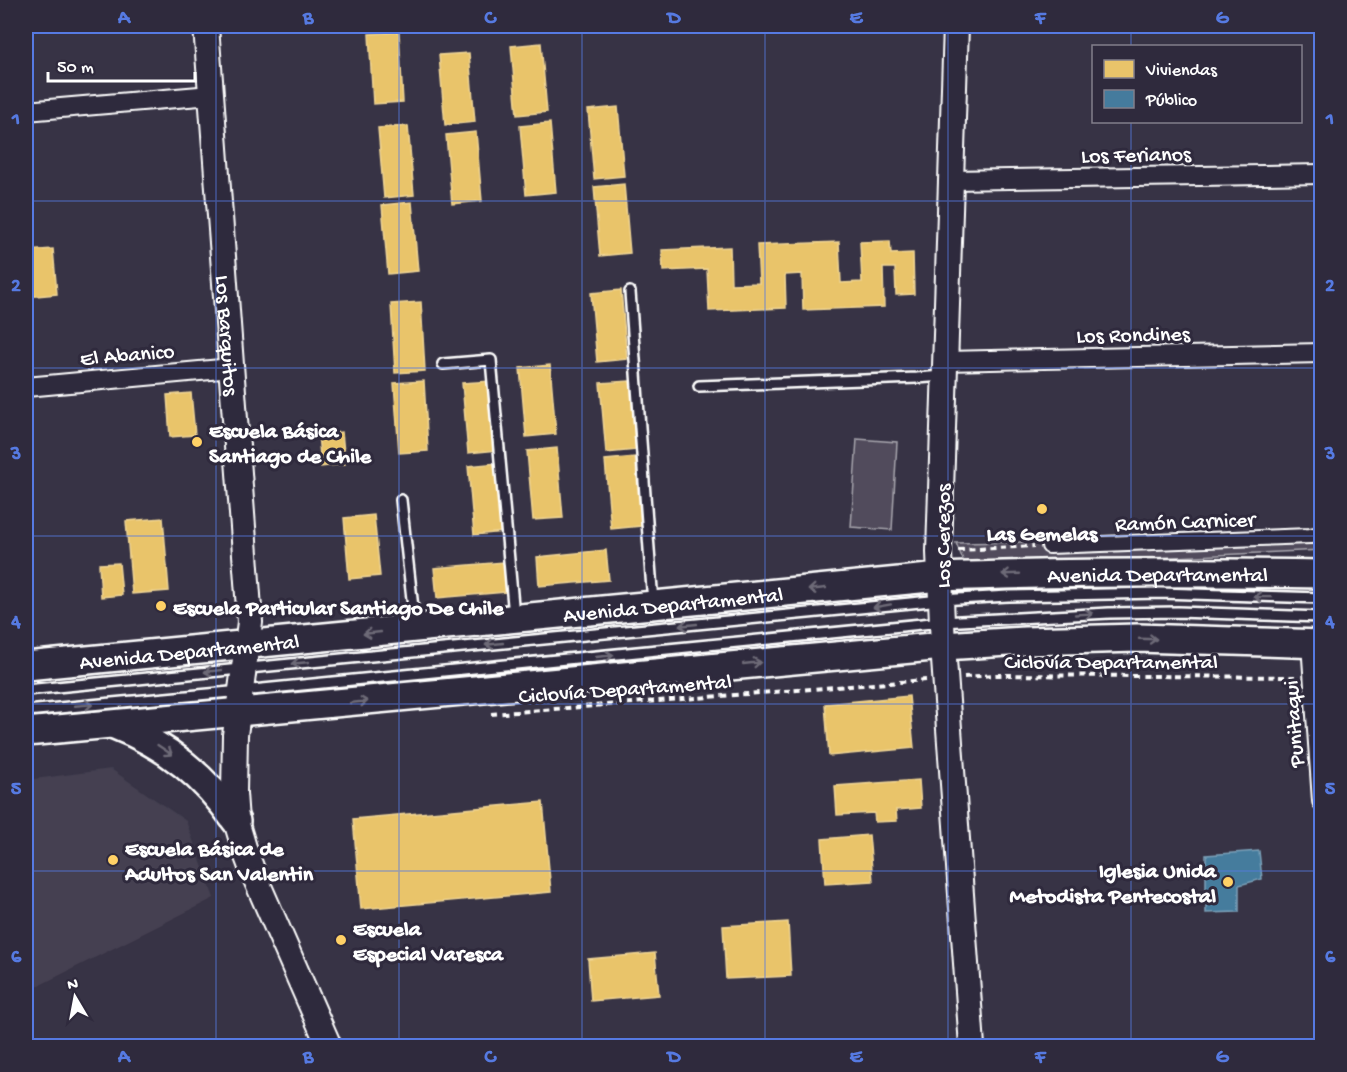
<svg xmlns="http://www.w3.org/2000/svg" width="1347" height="1072" font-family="'Gochi Hand',sans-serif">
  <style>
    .built { fill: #444051 }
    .green { fill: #514c5c; stroke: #a8a6ae; stroke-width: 1.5 }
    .homes { fill: #e9c46a; stroke: #f0d697; stroke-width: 1.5 }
    .public { fill: #457b9d; stroke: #7da3ba; stroke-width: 1.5 }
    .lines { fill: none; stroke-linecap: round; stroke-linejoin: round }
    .service-casing { stroke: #fff; stroke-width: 14 }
    .pedestrian-casing { stroke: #fff; stroke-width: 18 }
    .minor-casing { stroke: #fff; stroke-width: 22 }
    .tertiary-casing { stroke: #fff; stroke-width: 28 }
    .secondary-casing { stroke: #fff; stroke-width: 32 }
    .path { stroke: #fff; stroke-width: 4; stroke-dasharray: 6 4.5; stroke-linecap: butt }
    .service { stroke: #2f2a3d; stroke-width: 9 }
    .pedestrian { stroke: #2f2a3d; stroke-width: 14 }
    .minor { stroke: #2f2a3d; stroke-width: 18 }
    .tertiary { stroke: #2f2a3d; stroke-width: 24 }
    .secondary { stroke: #2f2a3d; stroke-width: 27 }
    .oneway { stroke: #6d6a77 }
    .grid { fill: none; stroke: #567ae2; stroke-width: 1.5; stroke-opacity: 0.55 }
    .poi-dot { fill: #ffd166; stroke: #2f2a3d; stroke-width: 2 }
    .labels { text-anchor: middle; stroke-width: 6; stroke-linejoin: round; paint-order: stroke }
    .street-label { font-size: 22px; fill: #fff; stroke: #2f2a3d }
    .poi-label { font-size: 22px; font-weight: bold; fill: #fff; stroke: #2f2a3d; text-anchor: start }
    .neatline { fill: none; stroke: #567ae2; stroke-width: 2 }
    .grid-label { font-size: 20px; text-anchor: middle; font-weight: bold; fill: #567ae2 }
  </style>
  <rect width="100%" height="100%" fill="#373345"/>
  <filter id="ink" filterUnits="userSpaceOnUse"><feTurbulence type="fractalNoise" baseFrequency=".0167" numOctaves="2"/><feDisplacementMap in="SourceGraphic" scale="12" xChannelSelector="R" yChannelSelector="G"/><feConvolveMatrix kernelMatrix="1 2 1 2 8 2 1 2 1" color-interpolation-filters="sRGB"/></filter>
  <g filter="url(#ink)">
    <!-- built -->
    <path class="built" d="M111,769l75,52 28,77 -188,94v-212z"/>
    <!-- green -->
    <path class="green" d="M857,439l40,3 -5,88 -41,-3z
      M1321,538l1,12 -356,17 -10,-24z"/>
    <!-- homes -->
    <path class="homes" d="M399,32l4,70 -30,2 -4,-70z
      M541,43l6,69 -30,3 -6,-69z
      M469,53l6,69 -30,3 -6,-70z
      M618,107l6,69 -30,3 -6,-69z
      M550,123l6,69 -30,3 -6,-69z
      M408,126l6,69 -30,3 -6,-70z
      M476,132l6,69 -30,3 -6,-69z
      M624,184l6,69 -30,3 -6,-69z
      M412,202l6,69 -30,3 -6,-69z
      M890,241l1,13 22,-1 1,41 -18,1 -1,-27h-12l1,39 -81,3 -1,-36 -17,1 1,33 -77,3 -2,-42 -44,2 -1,-21 68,-3 1,37 28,-1 -2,-38 82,-3 2,41 21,-1 -2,-40z
      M53,249l4,45 -31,3v-46z
      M621,290l6,69 -30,3 -6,-69z
      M421,302l4,69 -30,2 -4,-69z
      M550,365l6,69 -30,3 -6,-69z
      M424,381l4,70 -29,2 -5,-70z
      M492,381l6,69 -30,3 -6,-70z
      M630,381l6,69 -30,3 -6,-70z
      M191,393l4,42 -25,2 -3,-42z
      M342,432l3,32 -24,3 -3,-33z
      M557,448l6,70 -30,2 -6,-69z
      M635,457l6,69 -30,3 -6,-69z
      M498,463l6,69 -30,3 -6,-69z
      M374,515l6,61 -31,3 -5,-61z
      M163,518l6,73 -37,3 -6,-73z
      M606,550l3,30 -70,6 -2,-29z
      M504,562l2,30 -69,6 -3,-30z
      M119,563l3,32 -21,2 -2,-33z
      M909,696l5,52 -85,8 -4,-52z
      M919,780l2,28 -25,2 1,11 -22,1 -1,-9 -37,2 -2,-29z
      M543,802l8,90 -190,17 -8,-90z
      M869,835l4,46 -48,3 -3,-45z
      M788,922l3,54 -65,3 -3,-53z
      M655,953l4,42 -68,6 -3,-42z"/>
    <!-- public -->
    <path class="public" d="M1259,851l3,28 -23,6v27l-33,1v-58z"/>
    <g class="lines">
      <!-- service casing -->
      <g class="service-casing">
        <path id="service" d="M630,292l23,311
          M443,364l48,-4 23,256
          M699,386l218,-8 26,-2
          M401,500l14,126
          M26,690l915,-90 67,-4 152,-3 162,5
          M26,711l215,-20 701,-69 167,-9 69,-1 144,5"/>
      </g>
      <!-- pedestrian casing -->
      <g class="pedestrian-casing">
        <path id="pedestrian" d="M1049,546l261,-10 12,-2"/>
      </g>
      <!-- minor casing -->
      <g class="minor-casing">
        <path id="minor" d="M26,111l185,-16
          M951,180l371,-6
          M945,361l377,-8
          M26,387l206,-19
          M1311,643l11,158"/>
      </g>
      <!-- tertiary casing -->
      <g class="tertiary-casing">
        <g id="tertiary">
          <path id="s1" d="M206,26l44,596 -15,113 -1,58 2,28 9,30 9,24 75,171"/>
          <path d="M956,26l-17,526 4,94 29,400"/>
        </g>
      </g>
      <!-- secondary casing -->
      <g class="secondary-casing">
        <g id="secondary">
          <path id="s2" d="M26,666l914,-89c127,-5 254,-5 382,-3"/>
          <path d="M117,726c51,20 88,51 119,95"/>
          <path d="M26,732l917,-86 82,-5 113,-3 184,6"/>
        </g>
      </g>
      <!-- path -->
      <path class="path" d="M958,550l76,-4
        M964,677l32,-2 299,2
        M491,714l435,-34"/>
      <!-- service -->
      <use href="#service" class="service"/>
      <!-- pedestrian -->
      <use href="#pedestrian" class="pedestrian"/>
      <!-- minor -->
      <use href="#minor" class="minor"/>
      <!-- tertiary -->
      <use href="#tertiary" class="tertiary"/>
      <!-- secondary -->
      <use href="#secondary" class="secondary"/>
    </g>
    <!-- one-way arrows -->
    <defs><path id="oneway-shaft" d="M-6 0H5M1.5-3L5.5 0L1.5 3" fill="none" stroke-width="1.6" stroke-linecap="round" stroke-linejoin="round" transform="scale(1.5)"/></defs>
    <g class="oneway">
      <use href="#oneway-shaft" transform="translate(1011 574) rotate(178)"/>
      <use href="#oneway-shaft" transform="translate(817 589) rotate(174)"/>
      <use href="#oneway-shaft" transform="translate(1263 597) rotate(-179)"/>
      <use href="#oneway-shaft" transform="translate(882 606) rotate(170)"/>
      <use href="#oneway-shaft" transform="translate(1084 614) rotate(-3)"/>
      <use href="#oneway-shaft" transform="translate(688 625) rotate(174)"/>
      <use href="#oneway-shaft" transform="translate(372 633) rotate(174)"/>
      <use href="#oneway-shaft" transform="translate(1148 639) rotate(2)"/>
      <use href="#oneway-shaft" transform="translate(494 644) rotate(174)"/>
      <use href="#oneway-shaft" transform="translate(605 656) rotate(-6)"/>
      <use href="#oneway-shaft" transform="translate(300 663) rotate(174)"/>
      <use href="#oneway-shaft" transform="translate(752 663) rotate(-6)"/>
      <use href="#oneway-shaft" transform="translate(213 671) rotate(174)"/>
      <use href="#oneway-shaft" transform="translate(359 702) rotate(-6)"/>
      <use href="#oneway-shaft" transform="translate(84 705) rotate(-5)"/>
      <use href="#oneway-shaft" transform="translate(165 750) rotate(34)"/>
    </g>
  </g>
  <!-- grid -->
  <path class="grid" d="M216,26v1020M399,26v1020M582,26v1020M765,26v1020M948,26v1020M1131,26v20M1131,122v924M26,201h1296M26,368h1296M26,536h1296M26,704h1296M26,871h1296"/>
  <!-- markers -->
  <g class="poi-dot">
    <circle cx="197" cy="442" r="6"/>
    <circle cx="1042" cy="509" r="6"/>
    <circle cx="161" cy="606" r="6"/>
    <circle cx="113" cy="860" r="6"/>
    <circle cx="1228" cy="882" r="6"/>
    <circle cx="341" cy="940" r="6"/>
  </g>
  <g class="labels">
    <!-- street labels -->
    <g class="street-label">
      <text transform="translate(1136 153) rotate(-1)" y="8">Los Ferianos</text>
      <text transform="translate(1133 333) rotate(-1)" y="8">Los Rondines</text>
      <text dy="8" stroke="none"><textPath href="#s1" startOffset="310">Los Barquitos</textPath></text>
      <text transform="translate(127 353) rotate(-5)" y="8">El Abanico</text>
      <text transform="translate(1185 520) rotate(-2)" y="8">Ramón Carnicer</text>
      <text transform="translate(941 536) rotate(-90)" y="8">Los Cerezos</text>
      <text dy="8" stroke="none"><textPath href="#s2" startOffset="1136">Avenida Departamental</textPath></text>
      <text dy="8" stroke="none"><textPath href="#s2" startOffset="650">Avenida Departamental</textPath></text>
      <text dy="8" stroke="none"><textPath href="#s2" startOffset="164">Avenida Departamental</textPath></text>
      <text x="1111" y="668">Ciclovía Departamental</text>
      <text transform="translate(625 687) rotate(-4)" y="8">Ciclovía Departamental</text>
      <text transform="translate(1292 724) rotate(-94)" y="8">Punitaqui</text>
    </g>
    <!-- poi labels -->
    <g class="poi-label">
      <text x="209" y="437">Escuela Básica<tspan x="209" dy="25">Santiago de Chile</tspan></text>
      <text x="1042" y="540" text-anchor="middle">Las Gemelas</text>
      <text x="173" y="614">Escuela Particular Santiago De Chile</text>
      <text x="125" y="855">Escuela Básica de<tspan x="125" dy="25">Adultos San Valentin</tspan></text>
      <text x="1216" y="877" text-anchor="end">Iglesia Unida<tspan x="1216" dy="25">Metodista Pentecostal</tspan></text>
      <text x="353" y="935">Escuela<tspan x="353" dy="25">Especial Varesca</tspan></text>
    </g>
  </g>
  <!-- margin -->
  <rect width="1347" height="1072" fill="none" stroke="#2f2a3d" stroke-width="66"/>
  <!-- legend -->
  <rect x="1092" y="45" width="210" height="78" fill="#2f2a3d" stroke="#827f8b" stroke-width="1.5"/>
  <rect x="1104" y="60" width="30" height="18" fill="#e9c46a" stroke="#827f8b" stroke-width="1.5"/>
  <text x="1146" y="75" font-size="18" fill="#ffffff">Viviendas</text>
  <rect x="1104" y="90" width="30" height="18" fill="#457b9d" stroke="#827f8b" stroke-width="1.5"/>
  <text x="1146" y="105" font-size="18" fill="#ffffff">Público</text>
  <!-- north arrow -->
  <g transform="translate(75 997) rotate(350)" stroke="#2f2a3d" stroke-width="4.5" paint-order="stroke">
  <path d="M0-4.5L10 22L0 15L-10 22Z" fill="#ffffff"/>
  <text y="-9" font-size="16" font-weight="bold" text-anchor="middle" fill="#ffffff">N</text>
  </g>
  <!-- scale -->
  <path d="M48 72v9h147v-9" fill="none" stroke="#ffffff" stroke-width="3"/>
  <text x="57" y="72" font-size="18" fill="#ffffff" stroke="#2f2a3d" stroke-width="4.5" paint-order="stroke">50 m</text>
  <rect x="33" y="33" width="1281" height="1006" class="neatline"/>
  <g class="grid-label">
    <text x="124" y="23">A</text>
    <text x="308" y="23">B</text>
    <text x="490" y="23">C</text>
    <text x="674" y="23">D</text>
    <text x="856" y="23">E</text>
    <text x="1040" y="23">F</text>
    <text x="1222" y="23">G</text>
    <text x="16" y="124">1</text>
    <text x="1330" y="124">1</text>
    <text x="16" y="291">2</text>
    <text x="1330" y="291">2</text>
    <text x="16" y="459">3</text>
    <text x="1330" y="459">3</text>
    <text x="16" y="627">4</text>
    <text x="1330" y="627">4</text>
    <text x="16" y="794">5</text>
    <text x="1330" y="794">5</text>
    <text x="16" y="962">6</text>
    <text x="1330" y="962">6</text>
    <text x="124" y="1062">A</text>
    <text x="308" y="1062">B</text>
    <text x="490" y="1062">C</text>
    <text x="674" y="1062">D</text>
    <text x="856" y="1062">E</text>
    <text x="1040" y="1062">F</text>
    <text x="1222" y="1062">G</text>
  </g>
</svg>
